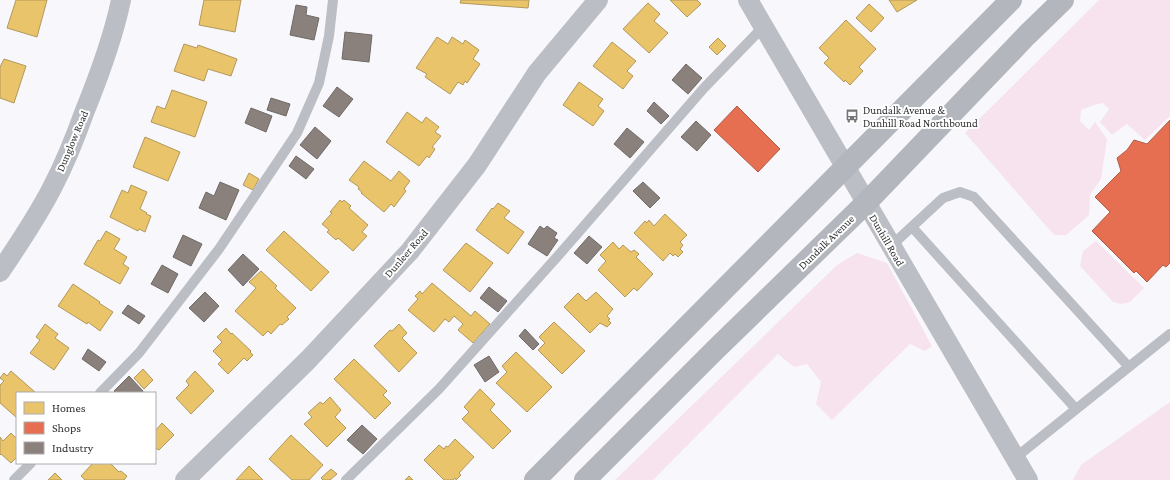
<svg xmlns="http://www.w3.org/2000/svg" width="1170" height="480" font-family="'Crimson Pro',serif">
  <style>
    .green { fill: #f6e3ed }
    .homes { fill: #e9c46a; stroke: #b2985a }
    .shops { fill: #e76f51; stroke: #b05c48 }
    .industry { fill: #8a817c; stroke: #6f6966 }
    .lines { fill: none; stroke-linecap: round; stroke-linejoin: round }
    .service { stroke: #bbbec4; stroke-width: 10 }
    .minor { stroke: #bbbec4; stroke-width: 20 }
    .primary { stroke: #b3b7bd; stroke-width: 22 }
    .labels { text-anchor: middle; stroke-width: 4; stroke-linejoin: round; paint-order: stroke }
    .poi-label { font-size: 11px; fill: #303033; stroke: #fff; text-anchor: start }
    .street-label { font-size: 11px; fill: #303033; stroke: #fff }
  </style>
  <rect width="100%" height="100%" fill="#f8f8fc"/>
  <!-- green -->
  <path class="green" d="M1099,0h71v116l-25,24 -18,-16 -15,11 -12,-13 9,-13 -6,-6 -9,2 -13,5 -1,11 9,9 6,-8 12,17 -6,40 -11,16 -1,20 -23,20h-12l-89,-102z
    M1096,241l48,47 -14,14 -8,2 -9,-2 -33,-36 3,-15z
    M857,253l30,10 45,83 -7,5 -15,-7 -78,76 -16,-16 5,-22 -14,-18 -13,3 -16,-13 -125,126h-38l222,-215z
    M1170,402v78h-97l8,-15z"/>
  <!-- homes -->
  <path class="homes" d="M16,0h31l-10,37 -30,-9z
    M204,0h37l-6,32 -36,-7z
    M461,0h68l-1,8 -68,-5z
    M670,0h27l4,4 -14,13z
    M889,0h28l-20,12z
    M648,3l12,11 -6,7 14,12 -19,20 -26,-24z
    M869,4l15,14 -13,14 -15,-14z
    M846,20l30,29 -17,18 4,4 -13,14 -5,-5 -1,2 -20,-19 5,-5 -10,-10z
    M437,37l11,7 4,-7 11,7 2,-4 14,10 -6,9 7,5 -13,19 -2,-2 -2,4 -5,-3 -8,12 -25,-17 2,-3 -11,-6z
    M718,38l8,8 -9,9 -8,-8z
    M612,42l24,19 -9,10 6,5 -10,13 -30,-23z
    M184,44l13,4 1,-3 39,14 -6,17 -23,-7 -4,12 -30,-10z
    M4,59l22,7 -12,37 -14,-5v-31z
    M579,82l24,17 -5,7 6,5 -11,15 -30,-21z
    M172,90l35,12 -12,35 -44,-15 6,-16 8,3z
    M407,112l15,11 4,-6 13,10 -4,5 6,4 -9,11 3,2 -6,9 -2,-2 -8,10 -33,-24z
    M145,137l35,15 -12,29 -35,-14z
    M364,161l27,20 8,-10 11,10 -6,8 2,2 -12,16 -3,-3 -7,8 -23,-19 1,-1 -4,-3 1,-2 -10,-7z
    M249,173l10,6 -6,11 -10,-5z
    M131,185l16,7 -7,17 7,4 -1,1 5,2 -6,16 -6,-3 -1,2 -28,-14 12,-27 6,3z
    M340,200l2,2 2,-2 7,6 -2,2 19,17 -6,7 5,4 -14,15 -15,-13 -2,2 -9,-8 2,-2 -7,-6 10,-11 -2,-1z
    M498,203l12,8 -6,7 20,14 -16,22 -32,-24 16,-22 1,1z
    M665,214l22,21 -7,7 3,3 -3,4 3,3 -5,5 -3,-3 -2,2 -3,-3 -7,8 -29,-28 11,-12 2,2 2,-3 5,6z
    M106,231l14,8 -6,10 13,8 -4,7 6,4 -9,16 -36,-20 14,-24 2,1z
    M284,231l45,41 -18,19 -45,-41z
    M613,242l6,7 4,-4 8,7 3,-2 5,4 -3,3 17,17 -16,17 -3,-3 -9,9 -27,-27 8,-9 -6,-6z
    M466,243l27,20 -23,29 -27,-22z
    M261,271l16,15 -2,2 21,20 -9,9 2,2 -7,6 -2,-1 -9,10 -3,-3 -5,5 -28,-25 21,-23 -7,-6z
    M432,283l39,33 4,-5 15,13 -17,19 -15,-13 5,-6 -9,-8 -5,6 -4,-3 -11,13 -26,-22 10,-11 -3,-3 5,-5 2,3z
    M73,284l27,18 -1,1 14,9 -13,19 -12,-9 -1,2 -29,-18z
    M596,292l17,17 -6,7 3,3 -2,1 3,3 -4,4 -7,-4 -10,10 -26,-26 14,-14 8,8z
    M554,322l31,29 -23,23 -24,-24 7,-7 -6,-6z
    M45,324l13,10 -3,4 14,10 -15,22 -24,-17 10,-13 -4,-3z
    M399,324l8,9 -5,5 15,15 -18,19 -25,-26 16,-16 2,1z
    M226,328l5,6 1,-1 19,18 -1,1 3,3 -6,6 -3,-3 -16,16 -10,-10 4,-4 -9,-9 9,-9 -5,-5z
    M516,352l36,35 -25,25 -31,-29 11,-11 -5,-6z
    M354,359l33,32 -4,4 8,8 -16,16 -41,-40z
    M143,369l10,11 -9,9 -10,-11z
    M11,371l25,22h-19v25l-17,-15v-18l4,-4 -4,-3 4,-5 3,3z
    M195,371l19,20 -23,23 -15,-16 13,-13 -3,-4z
    M480,389l15,15 -5,6 21,21 -18,18 -31,-30 7,-7 -5,-5z
    M330,397l11,13 -6,7 11,11 -19,19 -23,-23 8,-7 -4,-4 12,-11 3,2z
    M162,423l12,12 -15,15 -4,-2v-19l1,1z
    M11,433l6,6v18l-6,6 -10,-9 -1,1v-18l3,4z
    M291,435l32,30 -14,15h-17l-23,-21z
    M455,439l19,18 -15,16 2,2 -5,5 -1,-2 -2,2h-9l-20,-20 15,-15 5,4 2,-3 2,1z
    M93,463h17l9,9 2,-1 6,5 -3,4h-39l-4,-4z
    M249,466l14,14h-27z
    M331,469l6,5 -7,6h-7l-2,-2z
    M55,473l7,7h-14z
    M409,476l4,4h-8z"/>
  <!-- shops -->
  <path class="shops" d="M737,106l43,43 -22,23 -44,-42z
    M1170,120v143l-4,4 -3,-2 -16,17 -11,-11 -2,2 -42,-42 18,-19 -15,-15 26,-26 -4,-13 10,-8 7,-10 13,4z"/>
  <!-- industry -->
  <path class="industry" d="M296,5l11,2 -1,8 13,3 -5,22 -24,-5z
    M345,32l27,3 -3,27 -27,-3z
    M686,64l16,14 -14,16 -16,-14z
    M337,87l16,12 -14,18 -16,-11z
    M271,98l19,6 -4,12 -19,-6z
    M654,102l15,14 -8,8 -14,-13z
    M251,108l21,8 -6,16 -21,-9z
    M696,121l15,14 -14,16 -16,-14z
    M315,127l16,14 -14,18 -17,-14z
    M627,128l17,14 -14,16 -16,-14z
    M296,156l18,13 -8,10 -17,-13z
    M220,182l19,8 -13,30 -27,-12 7,-16 8,4z
    M643,182l17,16 -10,10 -17,-17z
    M540,226l4,3 3,-3 10,7 -3,5 4,2 -11,16 -19,-12z
    M183,235l19,9 -11,22 -18,-9z
    M589,236l13,11 -15,17 -13,-11z
    M243,254l16,15 -16,17 -15,-16z
    M162,265l16,9 -10,19 -17,-9z
    M489,287l18,14 -9,11 -18,-14z
    M205,292l14,14 -15,16 -15,-14z
    M128,305l17,11 -6,8 -17,-11z
    M525,329l14,15 -6,6 -14,-14z
    M88,349l18,13 -7,9 -17,-12z
    M489,356l10,16 -14,10 -11,-17z
    M129,376l14,15 -1,2h-26l-2,-2z
    M362,425l15,14 -14,15 -16,-14z"/>
  <g class="lines">
    <!-- service -->
    <path class="service" d="M912,227l164,182
      M891,246l52,-48 17,-6 14,5 155,170
      M100,393l39,-40 80,-104 78,-116 22,-50 10,-47 4,-36
      M1015,458l155,-124
      M14,480l17,-17
      M346,480l93,-91 118,-132 147,-169 60,-62"/>
    <!-- minor -->
    <path class="minor" d="M748,0l280,480
      M0,272c18,-27 38,-56 53,-86 12,-23 22,-48 31,-73 15,-37 29,-74 37,-113
      M185,480l123,-120 102,-109 67,-86 60,-92 61,-73"/>
    <!-- primary -->
    <path class="primary" d="M535,480l476,-480
      M585,480l131,-131 150,-146 161,-168 36,-35"/>
  </g>
  <!-- icons -->
  <defs>
    <g id="bus-bare" transform="scale(1.08)"><path d="M-5-6H5V4H4V6H2V4H-2V6H-4V4H-5ZM-3.5-4V0h7V-4ZM-3.5 1.2v1.5H-2V1.2ZM2 1.2v1.5H3.5V1.2Z" fill="#767679" stroke="#fff" stroke-width="2.5" paint-order="stroke"/></g>
  </defs>
  <g fill-rule="evenodd">
    <use href="#bus-bare" x="852" y="116"/>
  </g>
  <g class="labels">
    <!-- poi labels -->
    <g class="poi-label">
      <text x="863" y="114">Dundalk Avenue &amp;<tspan x="863" dy="13">Dunhill Road Northbound</tspan></text>
    </g>
    <!-- street labels -->
    <g class="street-label">
      <text transform="translate(72 141) rotate(-67)" y="4">Dunglow Road</text>
      <text transform="translate(887 240) rotate(60)" y="4">Dunhill Road</text>
      <text transform="translate(826 242) rotate(-44)" y="4">Dundalk Avenue</text>
      <text transform="translate(406 253) rotate(-49)" y="4">Dunleer Road</text>
    </g>
  </g>
  <!-- legend -->
  <rect x="16" y="392" width="140" height="72" fill="#ffffff" stroke="#acacad"/>
  <rect x="24" y="402" width="20" height="12" fill="#e9c46a" stroke="#acacad"/>
  <text x="52" y="412" font-size="12" fill="#303033">Homes</text>
  <rect x="24" y="422" width="20" height="12" fill="#e76f51" stroke="#acacad"/>
  <text x="52" y="432" font-size="12" fill="#303033">Shops</text>
  <rect x="24" y="442" width="20" height="12" fill="#8a817c" stroke="#acacad"/>
  <text x="52" y="452" font-size="12" fill="#303033">Industry</text>
</svg>
